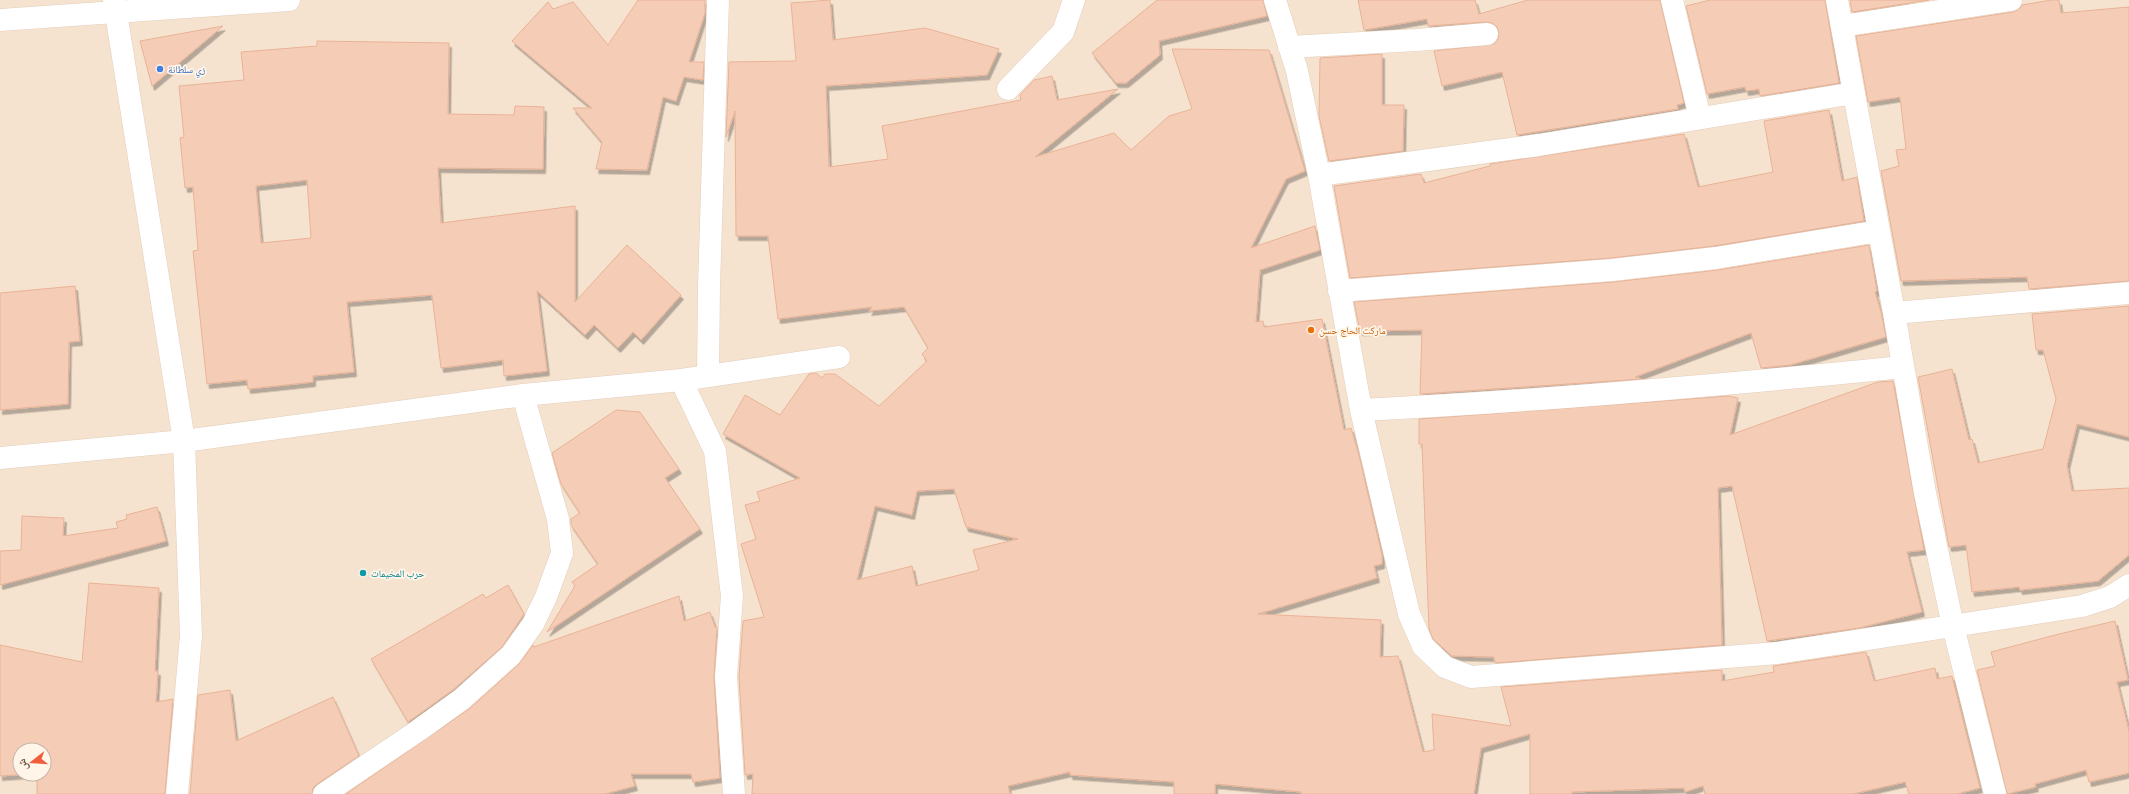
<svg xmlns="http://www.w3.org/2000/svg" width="2129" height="794" font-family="Ubuntu,'Noto Naskh Arabic',sans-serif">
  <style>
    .residential { fill: #f6e3cf; fill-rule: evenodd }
    .building { fill: #f5cdb7; stroke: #e9b296; fill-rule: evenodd; filter: url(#shadow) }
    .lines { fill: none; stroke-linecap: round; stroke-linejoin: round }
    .minor-casing { stroke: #e3cdbc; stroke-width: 23 }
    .minor { stroke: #fff; stroke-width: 22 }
    .shop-dot { fill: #3f7fe0; stroke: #fff5e9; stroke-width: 1.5 }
    .food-dot { fill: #e8710a; stroke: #fff5e9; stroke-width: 1.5 }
    .culture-dot { fill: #0f9aa8; stroke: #fff5e9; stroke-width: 1.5 }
    .labels { text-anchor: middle; stroke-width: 3.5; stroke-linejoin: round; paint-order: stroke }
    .shop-label { font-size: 10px; fill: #366cbe; stroke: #fff5e9; text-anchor: start }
    .food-label { font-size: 10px; fill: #c56008; stroke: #fff5e9; text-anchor: start }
    .culture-label { font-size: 10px; fill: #0d838f; stroke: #fff5e9; text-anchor: start }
  </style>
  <defs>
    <filter id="shadow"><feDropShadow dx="2.5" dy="4.5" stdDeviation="0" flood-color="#0004"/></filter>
  </defs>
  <rect width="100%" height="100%" fill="#fef1e1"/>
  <!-- residential -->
  <path class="residential" d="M0,0h2129v794h-2129zM20,750h24v24h-24z"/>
  <!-- building -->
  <path class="building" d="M638,0h67v13l-16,49h15l-1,18 -19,-3 -8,24 -13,-4 -16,73 -51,-1 6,-27 -29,-34h19l-80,-67 36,-39 5,7 20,-7 35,43z
    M830,0l3,40 92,-12 74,21 -12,26 -161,11 3,81 59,-8 -6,-33 139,-26 -1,-5 14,-15 18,-4 5,24 61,-11 -83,68 79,-24 17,17 38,-34 23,-7 -20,-60 97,1 36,121 -19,8 -35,69 64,-22 5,24 -60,20 -4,52 7,-1 1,6 58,-8 22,111 7,-2 8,27 23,100v9l-8,2 3,12 -119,36 123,6 -1,37 18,-1 25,96 11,-2 -2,-36 79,12 -10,-39 221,-17v11l52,-9 -1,-6 93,-14 8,29 61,-13 2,11 15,-3 28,112 -23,6h-48l-4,-12 -52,12h-148l-2,-8 -18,6 -1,-4 -112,4v2h-42v-60l-49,14 -7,46h-173v-2l-86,-8v10h-41v-12l-104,-7v-3l-62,14 2,8h-258l1,-20 -8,1 -6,-98 4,-56 21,-4 -23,-73 15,-5 -11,-34 15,-4 -3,-9 43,-14 -77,-44 22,-39 35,20 29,-41 7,-1 6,5 3,-4h10l44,32 48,-45 -5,-7 6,-6 -24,-41 -35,4 3,-4 -94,12 -10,-83h-32l-1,-125 -9,26 3,-75 67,-1 -5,-58zM954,489l12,38 52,12 -45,11 6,20 -63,16 -4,-20 -55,14 18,-74 37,9 5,-24z
    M1157,0h106l4,16 -108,25 1,14 -34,28h-10l-24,-30z
    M1358,0h117l4,14 49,-14h132l24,103 -7,2 1,4 -161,26 -15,-63 -60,14 -8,-35 60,-7 4,-5 1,-6 -2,-6 -5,-4 -6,-1 -58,4 -1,-7 -63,11z
    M1710,0h115l14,83 -79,13 -1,-7 -13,2 -1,-4 -38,7 -21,-88z
    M1850,0h79l-77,12z
    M2051,0h8l2,13 68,-6v274l-100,8 -2,-12 -126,4 -20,-110 18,-5 -3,-16 10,-1 -6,-52 -32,5 -12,-66 157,-24 5,-2 4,-5z
    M223,26l-71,60 -12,-45z
    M317,41l132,2 -1,71 66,1 1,-9 29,1 -1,62 -105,-1 3,55 134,-17v96l52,-57 54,50 -40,45 -8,-8 -15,16 -24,-23 -9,10 -48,-44 10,80 -43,5 -1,-16 -62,8 -9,-73 -85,7 7,70 -41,4v6l-65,7 -1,-9 -40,4 -14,-133 5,-1 -5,-63 -8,1 -5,-50 4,-1 -5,-51 65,-6 -3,-28 76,-6zM307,180l4,58 -50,5 -5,-57z
    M1382,54v51h22l-1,46 -74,10 -10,-45 1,-58z
    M1829,110l13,71 15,-4 7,44 -150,25 -103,12 -261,20 -16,-92 87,-12 3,9 66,-17v-2l194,-30 14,53 75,-15 -9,-51z
    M1869,245l8,46 -2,1 6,20 5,25 -96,28 -29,3 -10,-35 -116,44 7,2 -222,15 2,-64 -62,1 -6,-29 259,-20 105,-12z
    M75,286l5,55 -11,1 -1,62 -68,6v-117z
    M2129,306v131l-52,-13 -10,41 5,26 57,-3v67l-31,26 -78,9 -1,-3 -47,5 -6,-47 -17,2 -31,-170 34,-8 17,71 3,-1 6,24 65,-14 13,-50 -13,-49h-7l-4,-36z
    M1893,381l31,169 -17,2 15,60 -63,16 -92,13 -35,-155 -14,2 4,157 -227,18 -1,-6 -42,-1 -19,-17 -4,-10 -7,-185h-3v-25l310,-23 9,2 -8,37 148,-53z
    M616,410l24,2 39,57 -14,9 35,51 -153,103 28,-46 -3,-4 26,-18 -27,-39v-6l9,-6 -19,-29 -9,-31z
    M157,507l9,34 -166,44v-34l21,-1 1,-34 42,2 -1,18 55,-8 -2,-6 11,-3 -1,-4z
    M89,583l70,5 -4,83h3l-2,31 17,-3 -8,95h-128v-20h7v-24h-24v24h9l-29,2v-131l82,17z
    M508,585l16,29 -22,33 -48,42 -46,33 -37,-63 112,-65 3,4z
    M679,596l5,25 26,-9 5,15h2l-3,51 6,100 -27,4 -2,-8h-60l4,12 -30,8h-259l123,-85 50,-45 14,-19 1,2z
    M2115,621l13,59 -11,2 12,49v42l-40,9 -3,-12 -51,14 1,3 -29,7 -30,-124 18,-4 -4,-14 68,-18z
    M230,690l6,51 97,-44 26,59 -42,28 -4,4 -1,6h-122l8,-99z"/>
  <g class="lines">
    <!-- minor casing -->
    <g class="minor-casing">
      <path id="minor" d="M114,0l70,441 7,195 -14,158
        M1275,0l22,71 22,104 42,235 48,204 14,32 22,21 26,10 307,-24 304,-47 28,-9 19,-12
        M1672,0l28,118
        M1837,0l57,313 31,180 28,133 42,168
        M0,20l289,-20
        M1842,26l169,-26
        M1289,47l128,-7 70,-6
        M1008,89l55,-57 11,-32
        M1319,175l220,-30 315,-52
        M1339,291l273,-21 104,-12 163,-27
        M1894,313l235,-20
        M708,376l1,-90 9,-286
        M681,380l34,71 17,145 -6,81 8,117
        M1361,410c181,-9 362,-25 542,-43
        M0,458l184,-17 339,-46 158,-15 158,-23
        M324,794l95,-64 43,-31 49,-44 22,-31 13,-27 16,-44 -4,-34 -35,-124"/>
    </g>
    <!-- minor -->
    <use href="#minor" class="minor"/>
  </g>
  <!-- markers -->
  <circle class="shop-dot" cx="160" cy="69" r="4"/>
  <circle class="food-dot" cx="1311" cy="330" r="4"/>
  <circle class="culture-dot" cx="363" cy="573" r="4"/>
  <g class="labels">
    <!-- shop labels -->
    <g class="shop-label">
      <text x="168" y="73">زي سلطانة</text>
    </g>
    <!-- food labels -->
    <g class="food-label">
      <text x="1319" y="334">ماركت الحاج حسن</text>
    </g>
    <!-- culture labels -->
    <g class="culture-label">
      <text x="371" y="577">حرب المخيمات</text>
    </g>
  </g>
  <!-- north arrow -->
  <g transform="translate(32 762) rotate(253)"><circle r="19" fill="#fff5e9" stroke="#c9b5a8"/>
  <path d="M0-3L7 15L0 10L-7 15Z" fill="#f25c3c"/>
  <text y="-6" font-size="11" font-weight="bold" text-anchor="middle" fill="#775546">ش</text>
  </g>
</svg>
